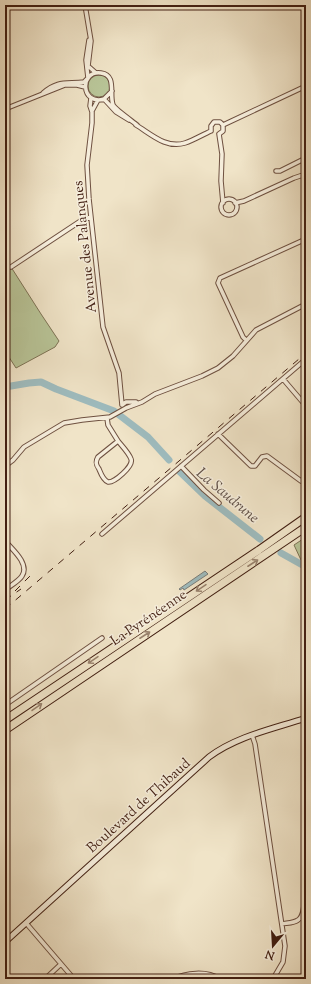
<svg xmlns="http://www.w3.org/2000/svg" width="311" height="984" font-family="'Sorts Mill Goudy',serif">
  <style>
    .green { fill: #b8c497; stroke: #7d7254 }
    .water { fill: #9ebcbf; stroke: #797d7a }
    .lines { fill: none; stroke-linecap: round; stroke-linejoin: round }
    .river { stroke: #9ebcbf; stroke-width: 7 }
    .street-casing { stroke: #6e5040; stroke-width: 5.5 }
    .secondary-casing { stroke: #421f12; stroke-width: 7 }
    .highway-casing { stroke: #421f12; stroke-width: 9 }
    .street { stroke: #f5eddb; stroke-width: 3.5 }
    .secondary { stroke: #f5eddb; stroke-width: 5 }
    .highway { stroke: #f0e4c8; stroke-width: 7 }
    .rail { stroke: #421f12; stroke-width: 1; stroke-dasharray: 7 7; stroke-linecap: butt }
    .oneway { stroke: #99826d }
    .labels { text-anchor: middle; stroke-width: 3; stroke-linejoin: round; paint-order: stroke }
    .street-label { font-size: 14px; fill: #421f12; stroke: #f5eddb }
    .water-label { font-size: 15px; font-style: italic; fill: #5e4e46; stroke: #f5eddb }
  </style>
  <rect width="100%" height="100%" fill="#f0e4c8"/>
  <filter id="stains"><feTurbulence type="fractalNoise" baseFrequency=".005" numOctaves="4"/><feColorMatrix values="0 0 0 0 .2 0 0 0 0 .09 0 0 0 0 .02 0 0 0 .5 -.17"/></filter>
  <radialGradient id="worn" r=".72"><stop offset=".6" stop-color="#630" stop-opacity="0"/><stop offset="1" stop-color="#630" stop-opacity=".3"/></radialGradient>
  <!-- green -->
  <path class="green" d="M88 86a11 11 0 1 1 22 0a11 11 0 1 1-22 0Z
    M5,261l6,6 30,47 18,27 -4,6 -39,21 -11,-17z
    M306,537v25l-5,-2 -7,-15z"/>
  <!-- water -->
  <path class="water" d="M205,571l3,3 -24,16 -1,-2 -3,2 -1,-1z"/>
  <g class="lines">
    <!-- river -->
    <path class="river" d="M5,387l24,-4 12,-1 15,7 58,22 34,26 21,23
      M179,471l26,25 55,43
      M281,553l25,14"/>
    <!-- street casing -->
    <g class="street-casing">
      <path id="street" d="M85,5l6,36 -3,25 8,7
        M88,78l-2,-18 3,-20
        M112,91l-8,8c-23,7 -25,-29 -3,-26 16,2 8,21 12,32 3,5 19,16 24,20
        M43,93c15,-13 23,-9 41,-11l3,-3
        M91,98l-1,8 2,6v11l-5,42 2,34 14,128 16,46 3,32
        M104,99l12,13 13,8
        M5,109l60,-24h12l8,2
        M92,111l6,-11
        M136,125c15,9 30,24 49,18 9,-3 17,-8 26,-12
        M223,125l83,-39
        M211,131v-5l3,-4h6l3,3
        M219,134l3,20 -1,27 2,22
        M219,134l4,-3v-6
        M276,171h4l26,-13
        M221 207a8 8 0 1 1 16 0a8 8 0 1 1-16 0Z
        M235,203l9,-2 50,-23 12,-4
        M11,267l71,-47 9,-3
        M246,340l-3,-3 -25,-54 2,-5 86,-39
        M283,379l23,27
        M122,405l4,-3h10
        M107,418l1,7 10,16
        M218,434l33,32h4l7,-9 5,-1 34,25 4,1 1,-1
        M118,441c4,5 11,12 13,18 3,7 -17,24 -23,23 -5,-2 -7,-8 -9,-13 -3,-4 -4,-7 -1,-12z
        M5,466l8,-6 11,-13 40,-24 18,-3 28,-3 16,-9 16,-6 13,-8 47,-18 16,-8 15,-12 23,-26 50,-26
        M181,466l23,24 15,13
        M102,534l204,-175
        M5,541c7,8 25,23 17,35 -3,5 -12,10 -17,14
        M5,705l97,-67
        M252,735l3,9 30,202 -2,16 -10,17
        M26,923l48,56
        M282,924c5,-1 12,-1 16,-4 8,-5 6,-25 8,-35
        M45,979l16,-15
        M172,979c14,-6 34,-9 48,0"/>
    </g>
    <!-- secondary casing -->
    <g class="secondary-casing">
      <path id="secondary" d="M5,942l204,-185c28,-21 64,-28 97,-39"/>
    </g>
    <!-- highway casing -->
    <g class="highway-casing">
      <path id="highway" d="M5,720l254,-170 47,-33
        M5,730l301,-203"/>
    </g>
    <!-- street -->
    <use href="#street" class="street"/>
    <!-- secondary -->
    <use href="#secondary" class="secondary"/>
    <!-- highway -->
    <use href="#highway" class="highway"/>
    <!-- rail -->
    <path class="rail" d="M15,591l18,-18
      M5,600l16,-11
      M5,609l301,-256"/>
  </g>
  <!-- one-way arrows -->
  <defs><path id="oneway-shaft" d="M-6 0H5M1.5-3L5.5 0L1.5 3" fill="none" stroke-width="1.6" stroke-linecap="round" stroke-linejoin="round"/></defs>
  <g class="oneway">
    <use href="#oneway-shaft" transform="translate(253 563) rotate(-33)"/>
    <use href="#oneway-shaft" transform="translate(201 588) rotate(146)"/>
    <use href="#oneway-shaft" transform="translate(145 635) rotate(-33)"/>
    <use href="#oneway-shaft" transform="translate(93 660) rotate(146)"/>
    <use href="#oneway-shaft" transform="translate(37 707) rotate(-35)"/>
  </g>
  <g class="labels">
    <!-- street labels -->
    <g class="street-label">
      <text transform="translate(84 247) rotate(-96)" y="5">Avenue des Palanques</text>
      <text transform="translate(148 617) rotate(-34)" y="5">La Pyrénéenne</text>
      <text transform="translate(138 805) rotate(-42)" y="5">Boulevard de Thibaud</text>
    </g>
    <!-- water labels -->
    <g class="water-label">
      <text transform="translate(228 495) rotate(40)" y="5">La Saudrune</text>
    </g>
  </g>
  <!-- margin -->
  <rect width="311" height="984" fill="none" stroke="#f0e4c8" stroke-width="20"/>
  <rect x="6" y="6" width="299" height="972" fill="none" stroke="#421f12" stroke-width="2"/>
  <rect x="10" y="10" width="291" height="964" fill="none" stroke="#421f12"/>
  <!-- north arrow -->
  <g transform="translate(273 946) rotate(198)" stroke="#f5eddb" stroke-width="3" paint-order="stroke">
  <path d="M0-3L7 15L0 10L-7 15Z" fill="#421f12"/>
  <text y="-6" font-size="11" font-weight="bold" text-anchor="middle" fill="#421f12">N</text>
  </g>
  <rect width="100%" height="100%" filter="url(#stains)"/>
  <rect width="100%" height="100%" fill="url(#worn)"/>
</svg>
